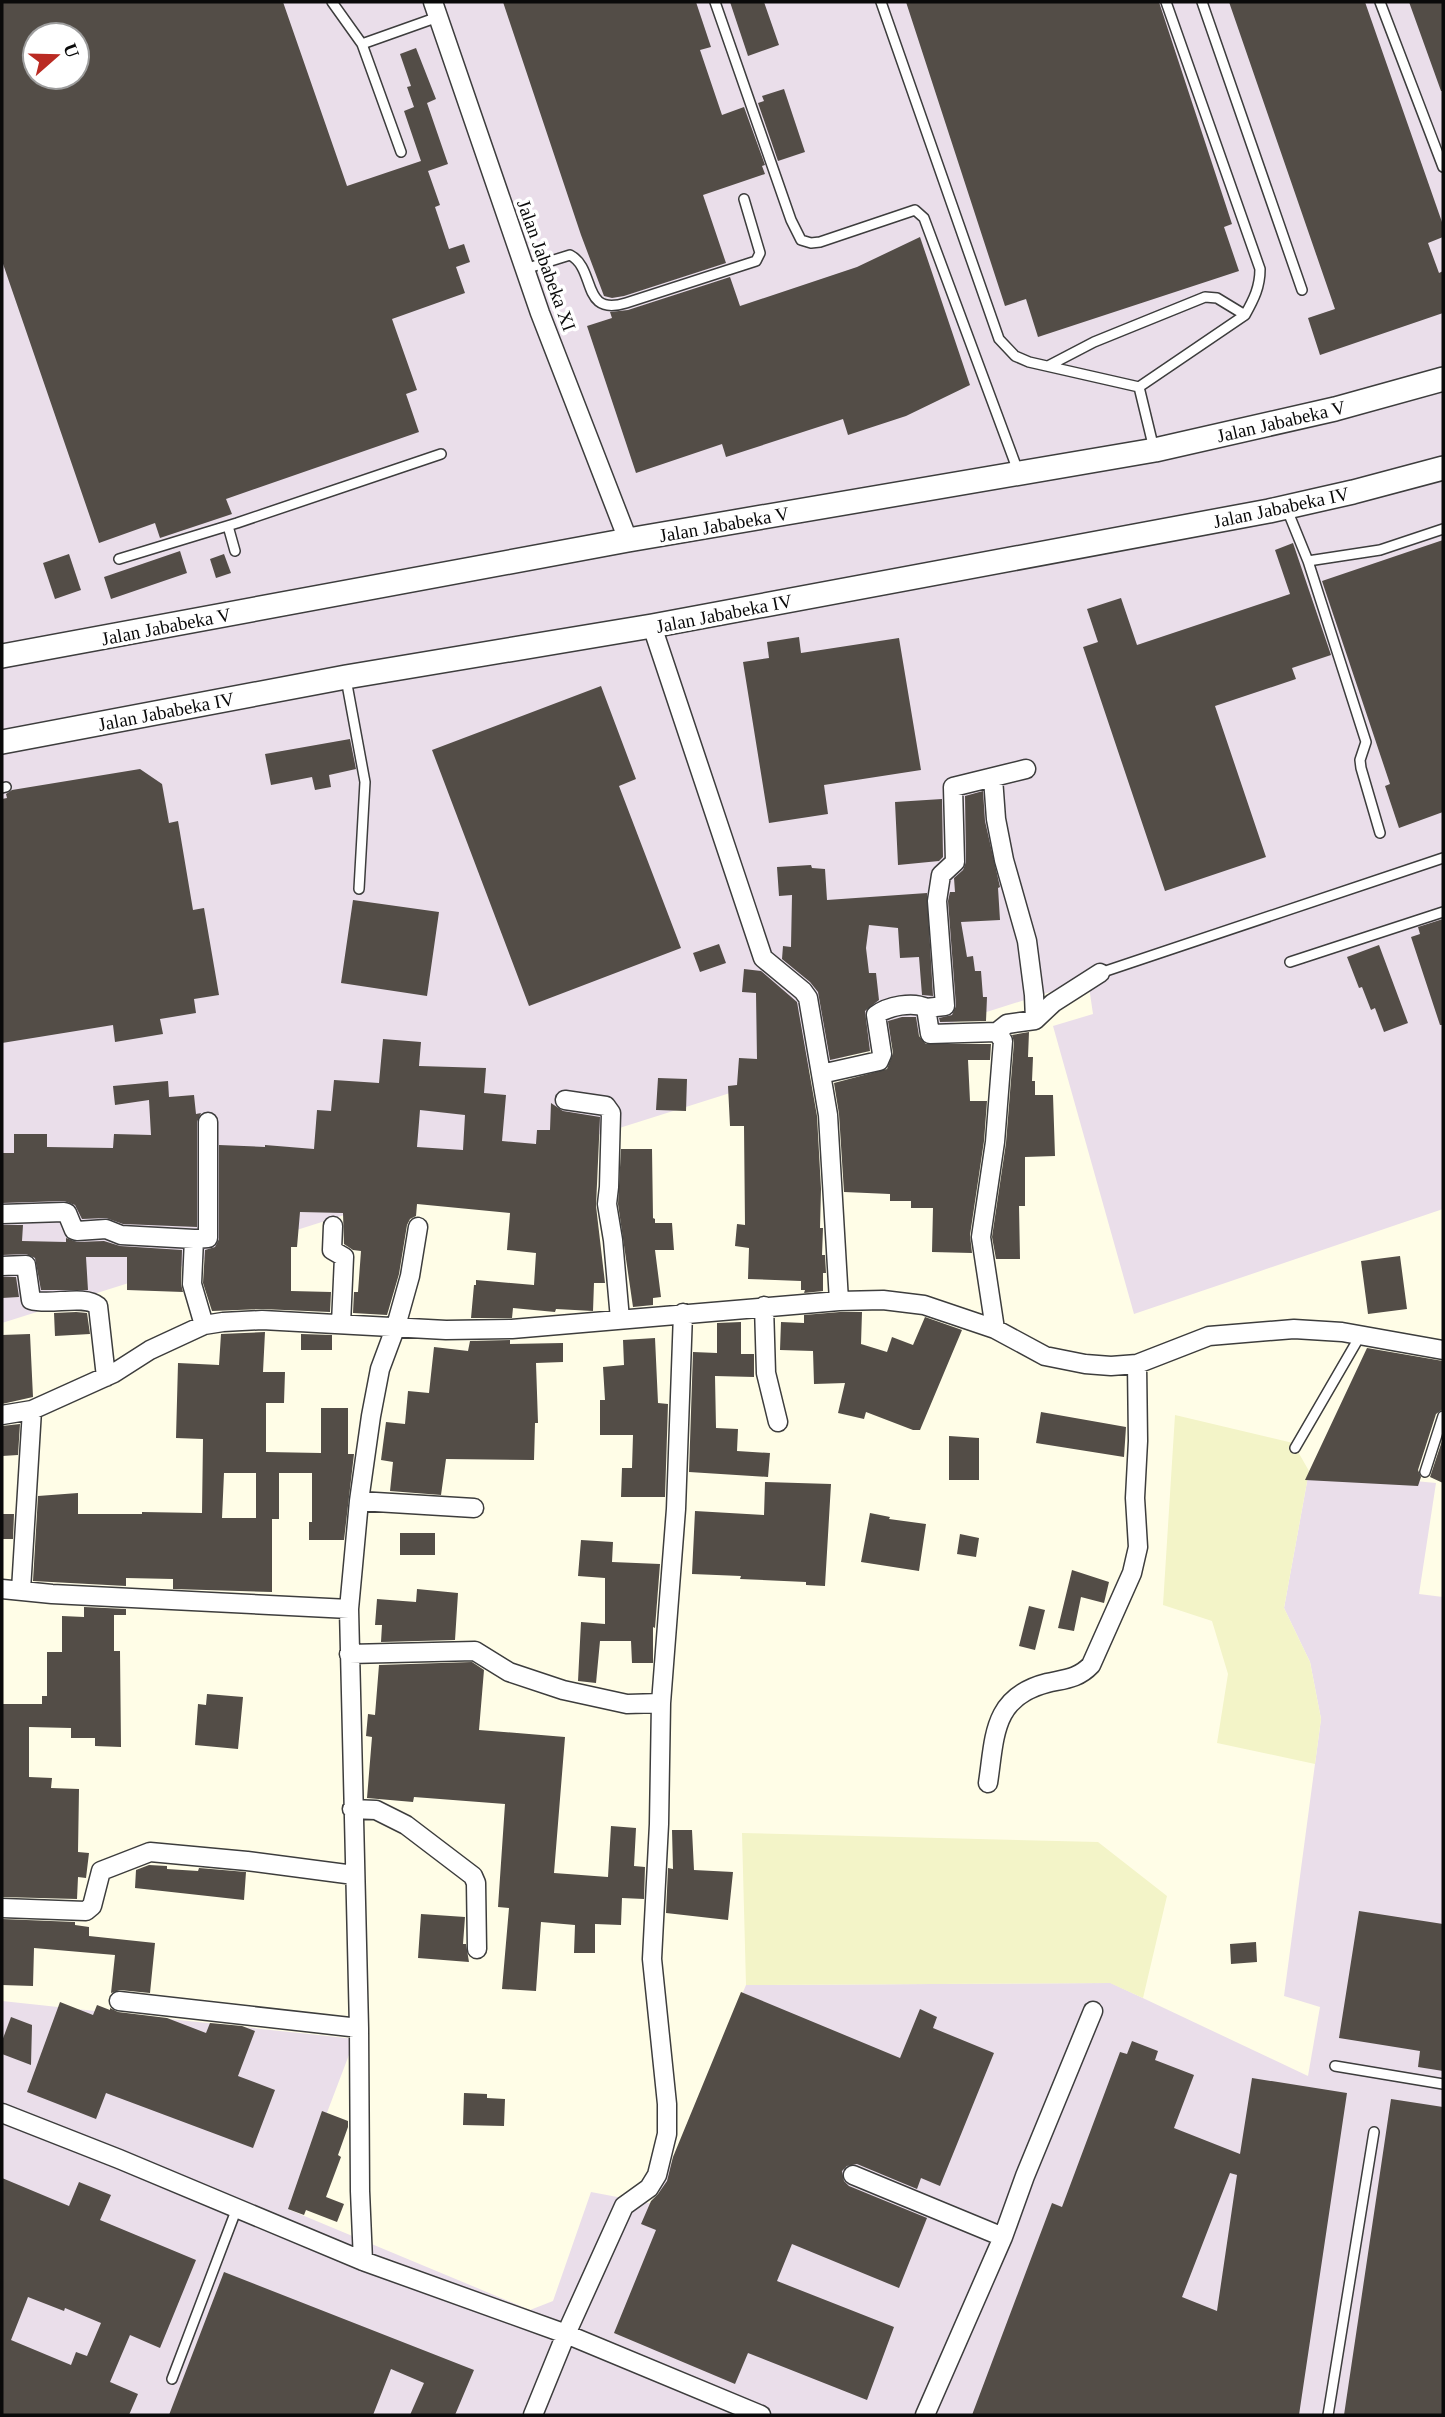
<svg xmlns="http://www.w3.org/2000/svg" width="1445" height="2417" font-family="'Times New Roman',serif">
  <style>
    .industrial { fill: #eadeea; fill-rule: evenodd }
    .farmland { fill: #f3f4c8 }
    .building { fill: #534d47; fill-rule: evenodd }
    .lines { fill: none; stroke-linecap: round; stroke-linejoin: round }
    .service-casing { stroke: #3d3d3d; stroke-width: 12 }
    .minor-casing { stroke: #3d3d3d; stroke-width: 21 }
    .tertiary-casing { stroke: #3d3d3d; stroke-width: 26 }
    .service { stroke: #fff; stroke-width: 9 }
    .minor { stroke: #fff; stroke-width: 18 }
    .tertiary { stroke: #fff; stroke-width: 23 }
    .labels { text-anchor: middle; stroke-width: 7; stroke-linejoin: round; paint-order: stroke }
    .street-label { font-size: 19px; fill: #0a0a0a; stroke: #fff }
  </style>
  <rect width="100%" height="100%" fill="#fffde7"/>
  <!-- industrial -->
  <path class="industrial" d="M2,2h1441v1207l-309,105 -81,-288 40,-12 -5,-34 -1086,343zM35,35h42v42h-42z
    M1309,1471l127,12 -17,111 24,3v818h-1441v-414l353,38 -65,171 240,100 23,-9 38,-109 63,12 92,-219 365,-2 197,93 12,-69 -36,-11 37,-277 -11,-57 -26,-54z"/>
  <!-- farmland -->
  <path class="farmland" d="M1175,1415l118,28 16,28 -25,137 26,54 11,57 -6,45 -98,-21 11,-69 -16,-53 -49,-16z
    M742,1833l356,9 69,54 -24,102 -33,-15 -364,2z"/>
  <!-- building -->
  <path class="building" d="M2,2h281l64,184 74,-25 -17,-50 10,-4 -7,-20 4,-1 -11,-32 16,-6 20,51 -9,4 21,61 -20,7 12,34 -5,2 14,42 15,-5 6,18 -14,5 9,26 -73,26 25,71 -11,4 13,38 -193,67 6,15 -72,24 -5,-15 -56,20 -97,-282zM35,35h42v42h-42z
    M503,2h193l15,45 -11,3 22,65 22,-8 21,58 -3,1 3,8 -62,21 23,68 -102,33 -12,2 -8,-2 -23,-61z
    M730,2h34l15,43 -31,11z
    M906,2h253l73,222 -8,3 15,44 -201,66 -12,-38 -21,7z
    M1229,2h136l78,223v12l-15,6 11,30 4,-2v42l-123,42 -12,-37 27,-9z
    M1409,2h34v89h-2z
    M784,89l21,63 -27,9 -20,-58 6,-2 -2,-5z
    M920,237l50,148 -64,31 -58,19 -5,-16 -117,38 -4,-13 -86,29 -49,-147 25,-8 -2,-6 18,-2 102,-33 10,29 117,-39z
    M1443,540v272l-44,16 -14,-42 5,-2 -68,-203z
    M1293,543l38,112 -39,13 4,11 -81,27 51,151 -101,34 -82,-244 15,-5 -11,-33 34,-11 16,47 153,-51 -15,-44z
    M180,551l7,22 -76,26 -7,-22z
    M69,554l12,36 -26,9 -12,-36z
    M224,554l7,19 -15,5 -6,-19z
    M799,637l2,16 98,-15 22,132 -97,15 4,29 -59,9 -26,-161 26,-4 -2,-16z
    M601,686l35,93 -17,7 62,162 -152,58 -97,-256z
    M350,739l6,30 -27,6 2,12 -16,3 -3,-13 -41,8 -6,-31z
    M140,769l22,15 7,39 9,-2 15,89 11,-2 15,87 -25,4 2,14 -36,6 3,15 -48,8 -2,-17 -111,18v-244l5,-1 -1,-4 6,-4z
    M983,791l2,30 15,66 -2,1 2,32 -39,2 6,35 6,-1 2,15h6l2,26h4l-1,24 -46,1 -1,-4 13,-3 4,-9 -8,-105 2,-9h5l-1,-14 9,-8 3,-8 -1,-66z
    M942,799l1,58 -4,4 -41,4 -3,-63z
    M811,865l1,3 13,1 2,31 100,-7 6,103 -11,-1 -3,-38 -19,1 -2,-30 -29,-3 -3,23 3,25h7l3,27 -14,11 5,40 -40,9 -12,-68 -8,-10 -28,-23 1,-13 8,1 1,-52 -13,1 -2,-29z
    M353,900l86,12 -12,84 -86,-13z
    M1443,919v106h-3l-29,-88 9,-3 -2,-7z
    M719,944l7,19 -26,9 -7,-19z
    M1379,945l29,78 -24,9 -9,-24 -4,2 -9,-23 -3,1 -12,-31z
    M744,969l17,2 36,31 20,114 4,73 -1,39h3l-1,27h3l1,18h-3v18l-19,2 1,-3h-4v-9l-53,-2 1,-31 -14,-2 2,-22 8,1 -1,-99h-14l-2,-40 9,-1 2,-27 18,1 -1,-66 -14,-1z
    M902,1017h14l3,19 7,8h65l-1,16h-22l2,41h17l-3,40 -14,94 2,18 -40,-1 1,-44h-22v-7h-21v-7l-46,-2 -5,-78 -5,-31 53,-14 6,-16 -5,-32z
    M1029,1032l-1,25h5l-1,24h3v14h18l2,61 -30,1v49h-6l1,53h-24l-4,-22 14,-94 8,-101 -2,-7z
    M383,1039l38,3 -2,24 67,2 -2,25 22,2 -4,46 34,3 1,-14h13l1,-27 12,8 37,6 -4,89 9,77h-11l-1,28 -37,-2 -1,3 -42,-4 -1,10h-41l3,-33h2v-5l58,5 2,-32 -29,-3 3,-37 -93,-9 -1,12 -6,3 -3,6 -8,49 -12,41 -34,-2 1,-21h4l3,-41 -8,-1 -9,-6 -1,-31 -43,-1 -3,35h-6v44l40,1 -1,20 -68,-3 -50,2 -9,-28 2,-33 10,-3 4,-8v-94l46,2v-2l49,4 3,-39 14,1 3,-31 45,3zM420,1110l45,5 -2,35 -46,-3z
    M658,1078l29,1 -1,32 -30,-1z
    M168,1081l1,16 25,-2 2,19 5,-1 -4,9v105l-74,-3 -17,-6 -24,1 -7,-14 -11,-4 -62,2v-50h12v-19h33v13l66,1 1,-14 37,1 -2,-35 -34,5 -2,-19z
    M621,1149h31l1,69 2,1v4h17l2,27h-19l6,47 -8,1v7l-20,2 -15,-103z
    M2,1225h21l-1,16 44,1v-4l11,4 27,-1 16,5 62,4 -1,34 2,8 -56,-2v-33h-41l2,33h-47l-6,-32 -9,-4 -24,1z
    M1400,1256l7,53 -39,5 -7,-53z
    M2,1277h14l3,20 -17,1z
    M76,1312l11,1 3,21 -35,2 -1,-23z
    M840,1312h22l-1,32 26,8 5,-15 21,8 12,-28 37,13 -42,100h-7l-47,-18 -2,7 -26,-6 7,-30 -31,1 -1,-33 -33,-1 1,-28 23,1v-8z
    M741,1322v32h13v23l-39,-1 1,52 22,1 -1,22 33,2 -2,24 -79,-5 4,-120 24,1v-30z
    M265,1332l-2,40h22l-1,31h-18v49l55,1v-45h27v46h6l-10,86h-35v-18h3v-49h-33v46h-7v73l-99,-3v-10l-47,-1v8l-93,-5 5,-85 40,-3v21h64v-2l60,1 1,-74 -27,-1 2,-75 41,2 2,-31zM224,1473h32v45h-34z
    M30,1334l3,63 -31,7v-69z
    M301,1334l31,1v15h-31z
    M655,1338l3,65 10,1 -3,93h-44l1,-29h10l1,-33h-33v-35h5l-2,-33 21,-2 -1,-25z
    M510,1340v4l53,-1v19l-27,1 2,60h-3l-1,37 -88,-1 -5,36 -51,-4 3,-29 -12,-2 5,-38 19,2 3,-33 21,2 5,-46 34,4 2,-10z
    M1367,1348l76,13v48l-7,5 -18,56 3,7 -3,9 -113,-6z
    M1041,1412l85,15 -2,30 -88,-14z
    M20,1424l-2,31 -16,1v-30z
    M949,1436l30,2v42h-30z
    M1443,1438v45l-13,-6z
    M765,1482l66,2 -6,102 -19,-1v-3l-66,-3 1,-3 -49,-2 3,-63 69,4z
    M870,1513l20,4 -1,2 37,5 -7,47 -58,-9z
    M2,1514h12l-1,25h-11z
    M400,1533h35v22h-35z
    M960,1534l19,4 -3,19 -19,-3z
    M581,1540l32,2 -1,20 48,2 -5,64 -2,-1v36h-21l-1,-22h-31l-4,42 -18,-2 3,-59 24,2v-46l-27,-2z
    M1072,1570l37,12 -5,21 -23,-6 -7,34 -16,-3z
    M417,1589l41,4 -3,47 -74,2 1,-17h-7l2,-26 39,3z
    M1029,1606l16,4 -10,40 -16,-4z
    M84,1607l42,2v6h-12v36h6l1,96 -26,-1v-8h-24v-10l-42,-1v50l23,1 -1,10 28,1 -1,63 11,1 -3,25 -8,-1 -1,22 -75,-2v-193h40v-8h5v-44h15v-36l22,1z
    M472,1662l12,8 -5,60 86,7 -11,136 54,4 3,-51 25,2 -2,38 11,1 -1,32 -22,-1 -1,27 -26,-1v29h-21l1,-28 -34,-3 -5,69 -34,-2 7,-81 -11,-1 7,-103 -91,-7 -1,5 -46,-4 5,-61 -6,-1 2,-22 7,1 4,-50z
    M207,1694l36,3 -5,52 -43,-4 3,-41 8,1z
    M672,1830h20l2,40 39,2 -5,48 -62,-7 2,-45 5,1z
    M149,1865l18,1v3l31,2 1,-3 47,4 -2,28 -109,-12 1,-18z
    M1359,1911l84,13v147l-25,-4 2,-16 -81,-13z
    M421,1914l44,3 -2,27h3l3,18 -51,-4z
    M2,1919l73,3v3l14,2v9l66,7 -5,50 -30,-3 -9,3 4,-38 -81,-7 -1,38 -31,-1z
    M1256,1942l1,20 -26,2 -1,-20z
    M741,1992l159,66 20,-49 17,8 -4,11 61,25 -54,133 -19,-8 -4,11 -60,-25 -10,2 -5,5 2,10 5,5 78,32 -28,70 -107,-44 -15,37 117,46 -27,73 -119,-47 -13,31 -121,-51 42,-103 -15,-6 10,-23 7,-7 9,-13 6,-24z
    M60,2002l33,13 4,-10 13,5v-2l8,4 49,6 39,15 4,-10 32,3 13,5 -17,45 37,14 -22,58 -147,-55 -10,26 -69,-27z
    M11,2017l21,8 -1,40 -29,-11v-13z
    M1132,2041l26,10 -3,9 39,15 -20,53 66,26 12,-76 95,15 -48,322h-327l80,-212 10,4 58,-155 7,2zM1230,2173l7,2 -20,136 -35,-14z
    M464,2093l23,1v4l18,1 -1,27 -41,-1z
    M1391,2099l52,8v308h-99z
    M322,2111l26,10v6l-10,28 3,2 -15,40 18,7 -7,18 -31,-12 -2,5 -16,-6z
    M2,2178l67,28 10,-24 32,13 -11,25 96,40 -36,88 -30,-13 -20,47 28,12 -9,21h-127zM28,2297l36,14 1,-3 36,15 -14,33 -11,-4 -5,13 -60,-25z
    M224,2272l250,98 -19,45h-45l14,-32 -33,-14 -18,46h-204z"/>
  <g class="lines">
    <!-- service casing -->
    <g class="service-casing">
      <path id="service" d="M332,2l30,42 39,108
        M715,2l76,218 10,20 10,3 9,-1 95,-32 9,8 94,253
        M881,2l118,337 16,17 14,6 110,25 15,62
        M1202,2l100,288
        M1380,2l63,165
        M362,44l76,-27
        M525,269l45,-14c27,14 10,62 56,48l130,-42 4,-8 -16,-54
        M1048,366l46,-24 111,-45 12,1 28,17
        M1139,387l106,-72c9,-16 15,-28 15,-46l-94,-267
        M1286,507l22,54 72,-11 63,-21
        M228,526l7,25
        M119,559l118,-36 204,-69
        M1308,561l58,181 -6,18 1,8 19,65
        M346,679l19,103 -6,107
        M2,788l4,-1
        M1290,962l153,-50
        M1100,973l343,-115
        M1295,1448l65,-112
        M1425,1472l18,-56
        M1335,2066l108,18
        M172,2379l65,-171
        M1328,2415l46,-283"/>
    </g>
    <!-- minor casing -->
    <g class="minor-casing">
      <path id="minor" d="M433,2l107,311 88,227
        M652,626l111,332 40,33 5,7 20,117 11,186
        M993,778l3,41 8,41 23,81 7,54 1,25
        M926,1008l19,-2 -8,-105 4,-26 14,-13 -2,-75 73,-18
        M997,1032l10,-8 28,-4 18,-17 47,-30
        M821,1074l58,-13 3,-7 -6,-39c12,-9 37,-14 50,-7l4,26 67,-2 6,9 -8,101 -14,95 14,92
        M565,1100l41,6 5,7 -2,74 -2,17 6,36 7,79
        M2,1214l62,-2 3,1 7,17 3,1 29,-2 15,6 73,4
        M333,1226l-1,24 12,7 -3,67
        M2,1266l24,-1 5,35c19,6 53,-6 67,6l8,71
        M764,1306l2,67 12,49
        M204,1325l-12,-41 2,-45 14,-1v-116
        M2,1415l30,-5 82,-37 36,-23 54,-25 19,-3 39,-2 184,10 66,-1 327,-28 44,-1 41,5 71,24 50,27 40,8 26,2 26,-2 72,-28 85,-7 48,3 101,18
        M359,1501l115,7
        M2,1589l50,5 297,15
        M21,1590l11,-180
        M349,1654l126,-3 34,21 54,18 64,14 34,-1
        M988,1783c7,-46 4,-86 59,-100 17,-4 31,-4 44,-18l41,-92 6,-26 -3,-49 3,-57 -1,-77
        M352,1809l24,1 30,15 67,51 3,7 1,66
        M2,1908l84,3 6,-5 9,-35 49,-19 97,9 107,14
        M119,2001l240,27
        M2,2113l117,46 244,102 203,73 195,81
        M853,2175l150,62
        M363,2261l-3,-70 -1,-163 -10,-419 10,-108 12,-85 9,-47 16,-43 14,-50 8,-49
        M533,2415l33,-81 58,-128 25,-18 8,-13 10,-41v-30l-15,-145 7,-135 2,-121 15,-194 7,-196
        M925,2415l78,-178 22,-61 68,-165"/>
    </g>
    <!-- tertiary casing -->
    <g class="tertiary-casing">
      <path id="tertiary" d="M2,656l626,-116 527,-90 180,-41 108,-30
        M2,742l344,-65 306,-51 617,-115 84,-19 90,-24"/>
    </g>
    <!-- service -->
    <use href="#service" class="service"/>
    <!-- minor -->
    <use href="#minor" class="minor"/>
    <!-- tertiary -->
    <use href="#tertiary" class="tertiary"/>
  </g>
  <g class="labels">
    <!-- street labels -->
    <g class="street-label">
      <text transform="translate(547 265) rotate(70)" y="7">Jalan Jababeka XI</text>
      <text transform="translate(1281 421) rotate(-13)" y="7">Jalan Jababeka V</text>
      <text transform="translate(1281 507) rotate(-12)" y="7">Jalan Jababeka IV</text>
      <text transform="translate(724 524) rotate(-10)" y="7">Jalan Jababeka V</text>
      <text transform="translate(724 613) rotate(-11)" y="7">Jalan Jababeka IV</text>
      <text transform="translate(166 626) rotate(-11)" y="7">Jalan Jababeka V</text>
      <text transform="translate(166 711) rotate(-11)" y="7">Jalan Jababeka IV</text>
    </g>
  </g>
  <!-- border -->
  <rect width="1445" height="2417" fill="none" stroke="#0a0a0a" stroke-width="7"/>
  <!-- north arrow -->
  <g transform="translate(56 56) rotate(70)"><circle r="33" fill="#ffffff" stroke="#9d9d9d" stroke-width="2"/>
  <path d="M0-5L12 26L0 18L-12 26Z" fill="#ba2b23"/>
  <text y="-10" font-size="19" font-weight="bold" text-anchor="middle" fill="#0a0a0a">U</text>
  </g>
</svg>
